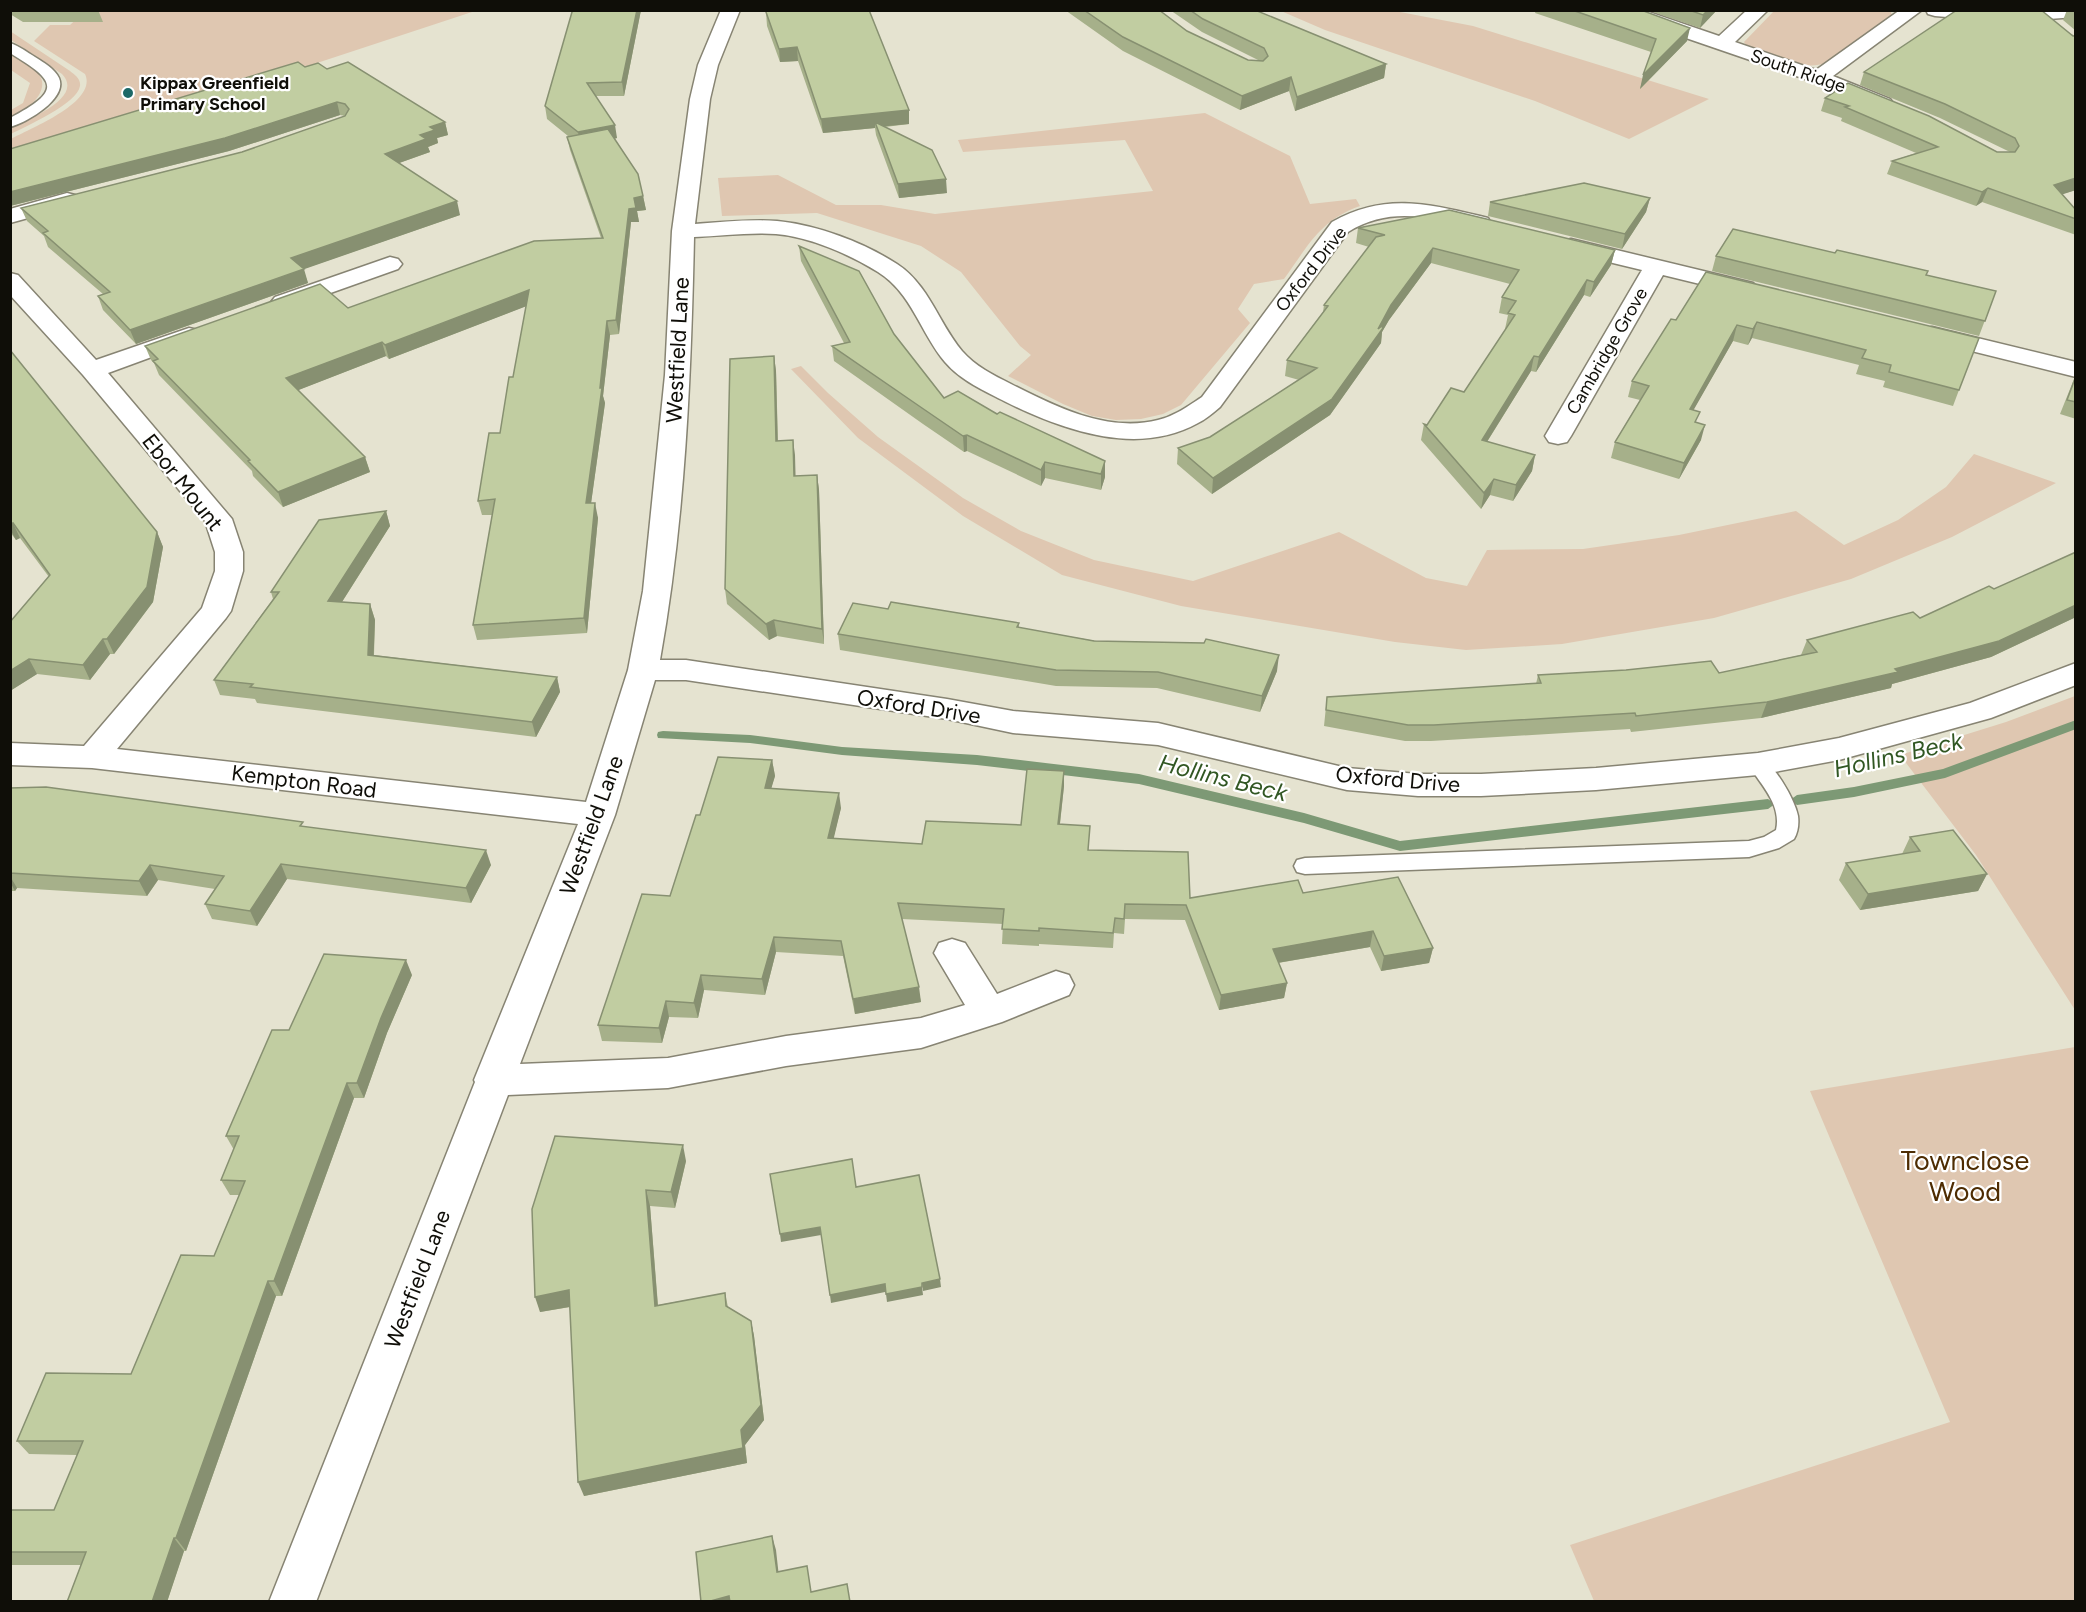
<svg xmlns="http://www.w3.org/2000/svg" width="2086" height="1612" font-family="Figtree,sans-serif">
  <style>
    .green { fill: #dfc7b1 }
    .lines { fill: none; stroke-linecap: round; stroke-linejoin: round }
    .stream { fill: #7d9975; fill-rule: evenodd }
    .lane-casing { stroke: #878473; stroke-width: 3 }
    .street-casing { stroke: #878473; stroke-width: 3 }
    .lane { fill: #fff; fill-rule: evenodd }
    .street { fill: #fff; fill-rule: evenodd }
    .wall { fill: #a6b08a }
    .shaded-wall { fill: #879071 }
    .building { fill: #c1cda1; stroke: #879071; stroke-width: 1.5 }
    .poi-dot { fill: #1b6867; stroke: #fff; stroke-width: 2 }
    .labels { text-anchor: middle; stroke-width: 4.5; stroke-linejoin: round; paint-order: stroke }
    .far-street-label { font-size: 18px; fill: #0f0e08; stroke: #fff }
    .far-poi-label { font-size: 18px; font-weight: bold; fill: #0f0e08; stroke: #fff; text-anchor: start }
    .street-label { font-size: 22px; fill: #0f0e08; stroke: #fff }
    .water-label { font-size: 24px; font-style: italic; fill: #315723; stroke: #fff }
    .near-park-label { font-size: 27px; fill: #4e2c02; stroke: #fff }
  </style>
  <rect width="100%" height="100%" fill="#e5e3d0"/>
  <!-- green -->
  <path class="green" d="M1890,10l3,7 -70,47c-25,6 -52,-9 -75,-16l-4,-6 30,-31z
    M85,11h390l-443,146 -21,2v-20c20,-11 87,-37 74,-65l-51,-33 16,-16h20z
    M1281,11h114l78,15 236,73 -80,40 -94,-38 -210,-71z
    M10,31l60,40c5,4 11,8 10,15 -3,18 -54,40 -69,48v-6c17,-9 74,-30 51,-54l-51,-34z
    M10,54c9,6 21,11 28,19 15,18 -13,39 -27,46v-9l12,-7 7,-20 -19,-13z
    M1205,113l85,43 20,48 46,-5 4,7c-40,14 -52,40 -76,73l-30,5 -16,25 12,14 -69,82 -18,9 -22,5 -25,1 -24,-4 -29,-12 -55,-28 23,-21 -11,-9 -59,-74 -40,-26 -104,-33 -95,3 -4,-38 60,-3 58,30h45l54,9 218,-23 -28,-51 -162,12 -5,-12z
    M801,366l27,27 50,44 85,61 58,33 73,29 99,21 146,-49 87,46 41,8 20,-36 96,-1 96,-14 117,-24 48,34 54,-25 48,-33 28,-33 82,29 -104,54 -101,42 -137,39 -152,26 -96,6 -71,-8 -214,-36 -119,-31 -99,-59 -105,-78 -67,-69z
    M2075,696v314l-99,-155 -76,-100 106,-33z
    M2075,1047v554h-481l-24,-56 380,-123 -140,-331z"/>
  <g class="lines">
    <!-- stream -->
    <path class="stream" d="M2076,720v9l-131,49 -91,19 -57,8 -7,-5 7,-5 57,-8 89,-18z
      M663,731l87,4 92,12 135,8 162,19 165,39 96,28 368,-42 7,5 -7,5 -368,42 -96,-28 -165,-39 -162,-19 -135,-10 -92,-12 -92,-5 -1,-3 1,-3z"/>
    <!-- lane casing -->
    <g class="lane-casing">
      <path id="lane" d="M10,43c9,3 17,9 25,14 8,5 20,12 24,21 9,21 -33,45 -49,49v-9c53,-28 46,-37 0,-65z
        M1758,757c15,4 37,43 40,59 1,8 0,16 -4,23l-15,9 -30,9 -444,17 -8,-2 -3,-6 3,-6 8,-2 444,-17 15,-4 12,-7c6,-26 -16,-46 -28,-66l3,-5z"/>
    </g>
    <!-- street casing -->
    <g class="street-casing">
      <path id="street" d="M721,10h19l-22,55 -8,34 -15,125c27,-2 55,-5 82,-3 40,4 86,21 120,43 32,21 41,58 65,87 13,15 31,24 49,33 43,22 96,49 147,36 17,-4 30,-14 44,-23l130,-175c51,-29 94,-19 148,-6l8,2 3,5 -3,5 -8,2c-47,-12 -88,-25 -132,2l-128,175c-7,6 -14,12 -22,16 -61,34 -135,7 -192,-21 -21,-11 -45,-21 -61,-40 -24,-28 -33,-69 -67,-90 -29,-18 -68,-35 -102,-38 -27,-2 -55,2 -82,3 -3,142 -9,283 -34,423h26l261,39 66,12 145,12 189,45 71,6h63l115,-6 162,-15 81,-15 131,-35 106,-40v22l-85,33 -152,42 -81,15 -162,15 -115,6h-63l-71,-6 -189,-45 -145,-12 -66,-14 -261,-39h-31l-40,135 -95,249 148,-6 118,-22 135,-18 44,-13 -31,-52 5,-10 13,-4 13,4 32,51 59,-23 13,4 5,10 -5,10 -67,27 -81,26 -135,18 -118,22 -160,7 -192,507h-47l206,-520 -1,-2 104,-256 -486,-56 -82,-3v-22l74,3 118,-138 13,-37v-19l-10,-31 -122,-146 -73,-80v-22l8,2 78,85 93,-32 9,2 3,5 -3,5 -90,33 124,146 11,33v19l-12,40 -5,7 -109,131 469,53 42,-132 15,-79 22,-216 7,-144 18,-132 8,-34z
        M1614,10h29l76,26 28,-26h21l-33,32 81,28 84,-60h22l-89,66 57,23 3,4 -3,4 -7,2 -72,-28 -195,-67z
        M1926,10h150v7l-69,5 -72,-6 -7,-2z
        M67,193l8,2 3,5 -3,5 -65,18v-14z
        M1571,239l182,44 4,5 -4,5 -8,2 -82,-20 -92,161 -4,6 -9,2 -9,-2 -4,-6 97,-166 -79,-19 -4,-5 4,-5z
        M390,257l8,2 4,5 -4,5 -107,38 -8,2 -8,-2 -4,-5 4,-5z
        M1932,327l144,35v15l-153,-38 -3,-5 3,-5z"/>
    </g>
    <!-- lane -->
    <use href="#lane" class="lane"/>
    <!-- street -->
    <use href="#street" class="street"/>
  </g>
  <!-- wall -->
  <path class="wall" d="M10,10h88l5,12h-80l-13,-8z
    M641,10l-17,86h-28l21,42 -3,1 29,57 3,14 -9,1 2,11h-8l-12,112 -9,1 -7,61 2,7 -14,100 7,15 -11,115 -110,7 -4,-15 19,-110h-10l-4,-14 22,-68 13,-56 13,-71 -137,53 -3,-3 -88,34 67,67 5,15 -87,35 -30,-31 -1,-5 -93,-96 -5,-12 -3,-3 -6,-14 203,-38 253,-70 -31,-88 -3,-13 1,-1 -21,-17 -2,-13z
    M1065,10h94l28,21 61,29 12,1 -58,-29 -32,-22h85l131,54 -2,14 -89,33 -6,-20 -49,19 -117,-59z
    M1536,10h105l46,31 -47,48 11,-37 -116,-39z
    M1647,10h70l-17,18z
    M2067,10h9v21l-13,-11z
    M2012,11l64,25v154l-14,4 14,16v25l-94,-33 -6,4 -89,-32 5,-13 24,-8 -75,-32 1,-3 -21,-7 4,-13 172,54h13l-70,-34 -80,-33 4,-13z
    M766,12l143,98v14l-24,3 62,66 -48,5 -23,-63 -1,-7 -52,5 -25,-72 -18,1 -13,-36z
    M305,67l22,2 118,53 3,13 -11,3 1,5 -10,4 2,5 -31,11 61,52 -157,54 5,14 -172,61 -33,-34 -5,-14 5,-2 -55,-47 -4,-11 -17,-15 -6,-13 221,-56 103,-36 -5,-1 -111,36 -219,55v-57z
    M1650,198l-4,14 -24,37 -134,-33 2,-14z
    M1358,228l257,22 -4,15 -21,32 -6,-2 -48,77 -5,-1 -44,71 48,13 -3,16 -19,30 -23,-6 -9,14 -60,-69 3,-16 3,1 37,-33 42,-63h-1l3,-14 -9,-2 3,-16 8,-13 -79,-21 -42,57 -7,12 -1,11 -51,72 -118,79 -35,-30 1,-16 32,-11 89,-57 -14,-4 2,-16 36,-48 1,-7 45,-58 -13,-4z
    M799,246l95,88 50,64 53,16 108,47v16l-4,13 -56,-12 -4,8 -74,-35 -3,1 -41,-28 -89,-63 -2,-15 12,-3 -43,-82z
    M1716,256l210,19 70,16 -17,45 -267,-65z
    M1706,272l253,118 -6,16 -70,-19 2,-6 -29,-7 3,-9 -107,-27 -4,7 -15,-4 -40,69 8,30 -22,39 -68,-21 4,-16 25,-42 -12,-3 4,-16 44,-61z
    M10,350l147,182 6,15 -10,55 -39,52h-4l-20,26 -53,-6 -27,17v-69l39,-45 -29,-39 -4,2 -6,-8z
    M774,356l2,15 2,70 15,-1 2,36 22,-1 2,15 5,154 -47,-8 -8,4 -42,-36 -2,-15z
    M2076,374v45l-16,-5z
    M386,511l4,15 -48,76 28,2 5,16 -1,35 183,22 3,15 -24,45 -279,-34 -2,-4 -35,-4 -6,-15 59,-81 -2,-7z
    M2076,552v65l-85,40 -99,27 -1,4 -130,30 -130,14 -1,-3 -199,12h-26l-81,-15 3,-29 209,-13 2,-9 181,-2 82,-18 6,-15 113,-22 74,-29z
    M888,609l131,14v5l258,43 -17,41 -103,-24 -101,-2 -216,-36 -2,-16z
    M772,760l3,16 -4,12 70,20 -8,31 89,5 99,-19 43,-54v15l-4,38 29,26 101,48 113,-5 130,55 -4,15 -48,8 -11,-24 -92,16 9,20 -3,15 -65,12 -34,-90 -60,-1 -1,15 -10,-1 -1,15 -74,-4v2l-37,-2 1,-20 -101,-5 19,83 -66,12 -12,-58 -67,-4 -11,43 -61,-5 -6,28 -29,-1 -7,26 -60,-2 -4,-16 72,-129 30,-81z
    M10,788l295,39 186,38 -20,38 -184,-24 -30,47 -45,-7 -7,-15 10,-15 -57,-9 -11,16 -130,-8 -2,3h-5z
    M1910,837l77,37 -9,17 -118,19 -21,-30 7,-17 56,-9z
    M412,975l-25,58 -23,65h-10l-72,198h-6l-90,255h-2l-17,51h-100l14,-37h-71v-55h44l23,-55 -48,-1 -12,-13 114,-67 83,-118 25,-61h-9l-9,-15 13,-30 -8,-14 63,-106z
    M686,1161l-11,47 -25,-2 8,99 67,-12 3,14 23,14 3,15 10,84 -19,25 2,18 -163,33 -14,-189 -30,5 -8,-103z"/>
  <!-- shaded-wall -->
  <path class="shaded-wall" d="M637,10h4l-17,86 -2,-14z
    M1708,10h9l-17,18 3,-13z
    M1690,28l-3,13 -47,48 3,-14z
    M797,47l1,14 -18,1 -1,-13z
    M1386,64l-2,14 -89,33 2,-14z
    M1291,77l-2,14 -49,19 2,-14z
    M337,102l3,13 -111,36 -219,55v-14z
    M909,110v14l-32,3 -2,-5v6l-52,5 -2,-14z
    M445,122l3,13 -11,3 1,5 -10,4 2,5 -42,15 -3,-13 35,-19 10,-8z
    M615,125l2,13 -37,8 -2,-14z
    M2076,178v12l-28,9 6,-14z
    M946,179l1,14 -48,5 -1,-14z
    M1988,188l-6,14 -6,4 6,-14z
    M643,196l3,14 -9,1 2,11h-8l-12,112 -3,-14 13,-111 5,-11z
    M1650,198l-4,14 -24,37 3,-15z
    M457,201l3,14 -164,57 -5,-14z
    M1433,248l-2,15 -42,57 -7,12 -1,11 -51,72 -118,79 1,-16 165,-149 13,-24z
    M1615,250l-4,15 -21,32 4,-15z
    M304,269l4,14 -172,61 -6,-14z
    M1587,280l-3,15 -48,77 3,-15z
    M529,290l3,14 -143,55 -4,-14z
    M607,321l3,14 -7,61 2,7 -16,115 -3,-15z
    M1757,322l-5,16 -4,7 5,-16z
    M1737,325l-4,16 -48,84 5,-16z
    M382,342l4,14 -95,37 -5,-15z
    M774,356l2,15 2,85 -2,-15z
    M1534,356l-3,15 -53,85 4,-16z
    M1705,425l-4,15 -22,39 5,-16z
    M967,435v16l-3,1 -1,-16z
    M793,440l2,15 1,37 -2,-16z
    M1535,455l-3,16 -19,30 3,-16z
    M365,457l5,15 -87,35 -5,-15z
    M1105,461v16l-4,13v-16z
    M1045,462v16l-4,8v-16z
    M817,475l2,15 5,154 -2,-15z
    M1494,479l-4,16 -9,14 3,-16z
    M595,503l3,15 -11,115 -3,-15z
    M386,511l4,15 -57,90 -5,-15z
    M13,523l7,15 -4,2 -6,-11v-5z
    M157,532l6,15 -10,55 -39,52 -7,-15z
    M370,604l5,16 -2,50 -5,-15z
    M2076,605v12l-85,40 -99,27 -1,4 -130,30 6,-16 128,-33z
    M774,620l3,16 -8,4 -3,-16z
    M103,639l7,15 -20,26 -7,-15z
    M1279,655l-2,16 -17,41 2,-16z
    M29,659l8,15 -27,17v-20z
    M557,677l3,15 -24,45 -4,-15z
    M772,760l3,16 -8,27 -2,-15z
    M1064,771v15l-6,54v-16z
    M839,793l2,15 -11,46 -2,-16z
    M486,850l5,15 -20,38 -5,-15z
    M281,864l6,15 -30,47 -7,-15z
    M150,865l8,15 -11,16 -8,-15z
    M1987,874l-9,17 -118,19 8,-16z
    M10,876l7,12 -2,3 -5,-9z
    M1373,931l-3,16 -99,17 2,-15z
    M774,937l2,15 -11,43 -3,-16z
    M1433,948l-4,15 -48,8 3,-15z
    M406,960l6,15 -25,58 -23,65 -7,-15 24,-65z
    M701,975l3,15 -6,28 -4,-15z
    M1287,983l-3,15 -65,12 2,-15z
    M919,987l2,15 -66,12 -2,-15z
    M666,1001l3,16 -7,26 -3,-15z
    M347,1083l7,15 -72,198 -8,-15z
    M683,1145l3,16 -11,47 -4,-16z
    M646,1190l4,16 9,115 -4,-15z
    M820,1227l1,8 -40,7 -1,-8z
    M940,1279l1,8 -18,4 -1,-8z
    M268,1281l8,15 -90,255 -10,-13z
    M885,1284v8l-54,11 -1,-8z
    M922,1287l1,8 -36,7 -1,-8z
    M569,1290l6,16 -35,6 -5,-15z
    M751,1321l3,15 10,84 -19,25 2,18 -163,33 -6,-14 163,-52z
    M772,1536l4,14 4,36 -3,-14z
    M174,1538l10,13 -17,51h-15z
    M729,1596l2,6h-24z"/>
  <!-- building -->
  <path class="building" d="M574,10h63l-15,72 -35,1 28,42 -37,7 -33,-26 27,-94z
    M767,10h102l40,100 -88,9 -24,-72 -18,2 -13,-37z
    M1084,10h75l28,21 61,29 15,1 5,-5 -4,-8 -61,-29 -13,-9h65l131,54 -89,33 -6,-20 -49,19 -119,-59z
    M1572,10h69l49,18 -47,47 13,-36z
    M1689,10h19l-5,5z
    M1957,10l55,1 29,-1 32,26h3v142l-22,7 22,25v9l-88,-31 -6,4 -90,-31 46,-14 -93,-40 4,-1 -24,-8 23,-15 81,33 68,36h18l4,-6 -4,-8 -70,-34 -81,-32z
    M298,62l7,5 13,-4 9,6 21,-7 97,60 -15,5 5,3 -15,5 6,4 -41,15 72,47 -166,57 13,11 -174,61 -32,-34 12,-4 -67,-59 5,-2 -27,-23 221,-56 103,-36 4,-7 -4,-5 -8,-2 -112,36 -215,54v-43z
    M875,122l57,28 14,29 -48,5z
    M608,129l30,45 5,22 -9,2 2,10 -7,1 -13,111 -9,1 -7,67h2l-16,115h9l-11,115 -111,7 22,-126 -17,2 11,-68h11l9,-56h4l16,-87 -144,55 -3,-3 -96,36 79,79 -87,35 -30,-31 2,-1 -97,-99 5,-2 -13,-13 175,-62 28,24 186,-67 69,-3 -36,-101z
    M1584,183l66,15 -25,36 -135,-32z
    M1449,210l166,40 -21,32 -7,-2 -48,77 -5,-1 -52,84 53,15 -19,30 -22,-6 -10,14 -60,-69 3,1 24,-37 13,4 51,-77 -7,-2 8,-12 -14,-4 17,-27 -86,-22 -42,57 -13,24 4,-3 1,2 -51,71 -119,79 -35,-30 32,-11 107,-69 -30,-8 41,-54 -4,-1 52,-68 9,-2 -27,-7z
    M1733,229l102,24 2,-3 91,21 -2,4 70,16 -11,30 -269,-65z
    M799,246l60,25 35,63 50,64 14,-7 39,23 3,-2 105,49 -4,13 -56,-12 -4,8 -74,-35 -4,1 -41,-28 -90,-62 18,-4z
    M1706,272l273,66 -20,52 -70,-18 2,-7 -29,-7 4,-8 -109,-28 -4,7 -16,-4 -47,84 10,3 -5,10 10,3 -21,38 -69,-21 34,-56 -17,-5 39,-62 5,1z
    M10,350l147,182 -10,55 -40,52h-4l-20,26 -54,-6 -19,12v-49l40,-47 -37,-52 -3,1z
    M774,356l2,85 17,-1 1,36 23,-1 5,154 -48,-9 -8,4 -41,-35 5,-230z
    M2076,376v26l-9,-2z
    M386,511l-58,90 42,3 -2,51 189,22 -25,45 -282,-35 3,-3 -39,-4 65,-88h-8l48,-72z
    M2076,552v53l-77,36 -104,28 3,3 -131,30 -131,14 -1,-3 -201,12h-26l-82,-15 1,-13 214,-14 -3,-8 88,-5 85,-9 8,12 98,-21 -10,-12 106,-28 7,6 69,-32 5,3z
    M891,602l128,21 -2,4 77,14 110,2 2,-4 73,16 -17,41 -104,-24 -102,-2 -218,-36 15,-31 35,6z
    M718,757l54,3 -7,28 74,5 -11,45 94,6 4,-23 95,4 6,-56 37,2 -6,53 32,2 -2,24 100,2 2,46 108,-18 5,13 95,-16 35,71 -49,8 -11,-25 -100,18 14,34 -66,12 -35,-90 -61,-1 -1,15 -9,-1 -2,15 -74,-5v3l-37,-2 2,-20 -106,-6 21,84 -66,12 -12,-58 -67,-4 -12,42 -61,-4 -7,28 -28,-2 -7,27 -61,-3 44,-131 28,2 26,-81h4z
    M46,787l257,35 -3,4 186,24 -20,38 -185,-24 -31,47 -45,-7 19,-28 -74,-11 -11,16 -129,-8v-85z
    M1953,830l34,44 -119,20 -22,-31 74,-12 -10,-14z
    M324,954l82,6 -25,58 -24,65h-10l-73,198h-6l-92,257h-2l-22,64h-85l19,-50h-76v-42h44l29,-69h-66l29,-68 85,1 50,-119 33,1 31,-75 -24,-1 18,-44h-13l46,-106h17z
    M555,1136l128,9 -12,47 -25,-2 9,116 70,-13 1,13 25,15 10,84 -20,25 2,18 -165,34 -9,-192 -34,7 -3,-88z
    M852,1159l4,28 63,-12 21,104 -18,4v4l-36,7 -1,-10 -55,11 -10,-68 -40,7 -10,-60z
    M772,1536l5,36 30,-6 4,26 36,-8 3,18h-120l-1,-6 -22,6h-6l-5,-50z"/>
  <!-- markers -->
  <circle class="poi-dot" cx="128" cy="93" r="6"/>
  <g class="labels">
    <!-- far-street labels -->
    <g class="far-street-label">
      <text transform="translate(1798 71) rotate(19)" y="6">South Ridge</text>
      <text transform="translate(1311 269) rotate(-52)" y="6">Oxford Drive</text>
      <text transform="translate(1607 351) rotate(-60)" y="6">Cambridge Grove</text>
    </g>
    <!-- far-poi labels -->
    <g class="far-poi-label">
      <text x="140" y="89">Kippax Greenfield<tspan x="140" dy="21">Primary School</tspan></text>
    </g>
    <!-- street labels -->
    <g class="street-label">
      <text transform="translate(677 350) rotate(-87)" y="8">Westfield Lane</text>
      <text transform="translate(183 482) rotate(52)" y="8">Ebor Mount</text>
      <text transform="translate(919 706) rotate(9)" y="8">Oxford Drive</text>
      <text transform="translate(1398 779) rotate(5)" y="8">Oxford Drive</text>
      <text transform="translate(304 781) rotate(7)" y="8">Kempton Road</text>
      <text transform="translate(591 825) rotate(-70)" y="8">Westfield Lane</text>
      <text transform="translate(417 1279) rotate(-69)" y="8">Westfield Lane</text>
    </g>
    <!-- water labels -->
    <g class="water-label">
      <text transform="translate(1898 755) rotate(-13)" y="8">Hollins Beck</text>
      <text transform="translate(1223 778) rotate(14)" y="8">Hollins Beck</text>
    </g>
    <!-- near-park labels -->
    <g class="near-park-label">
      <text x="1965" y="1170">Townclose<tspan x="1965" dy="31">Wood</tspan></text>
    </g>
  </g>
  <!-- border -->
  <rect width="2086" height="1612" fill="none" stroke="#0f0e08" stroke-width="24"/>
</svg>
